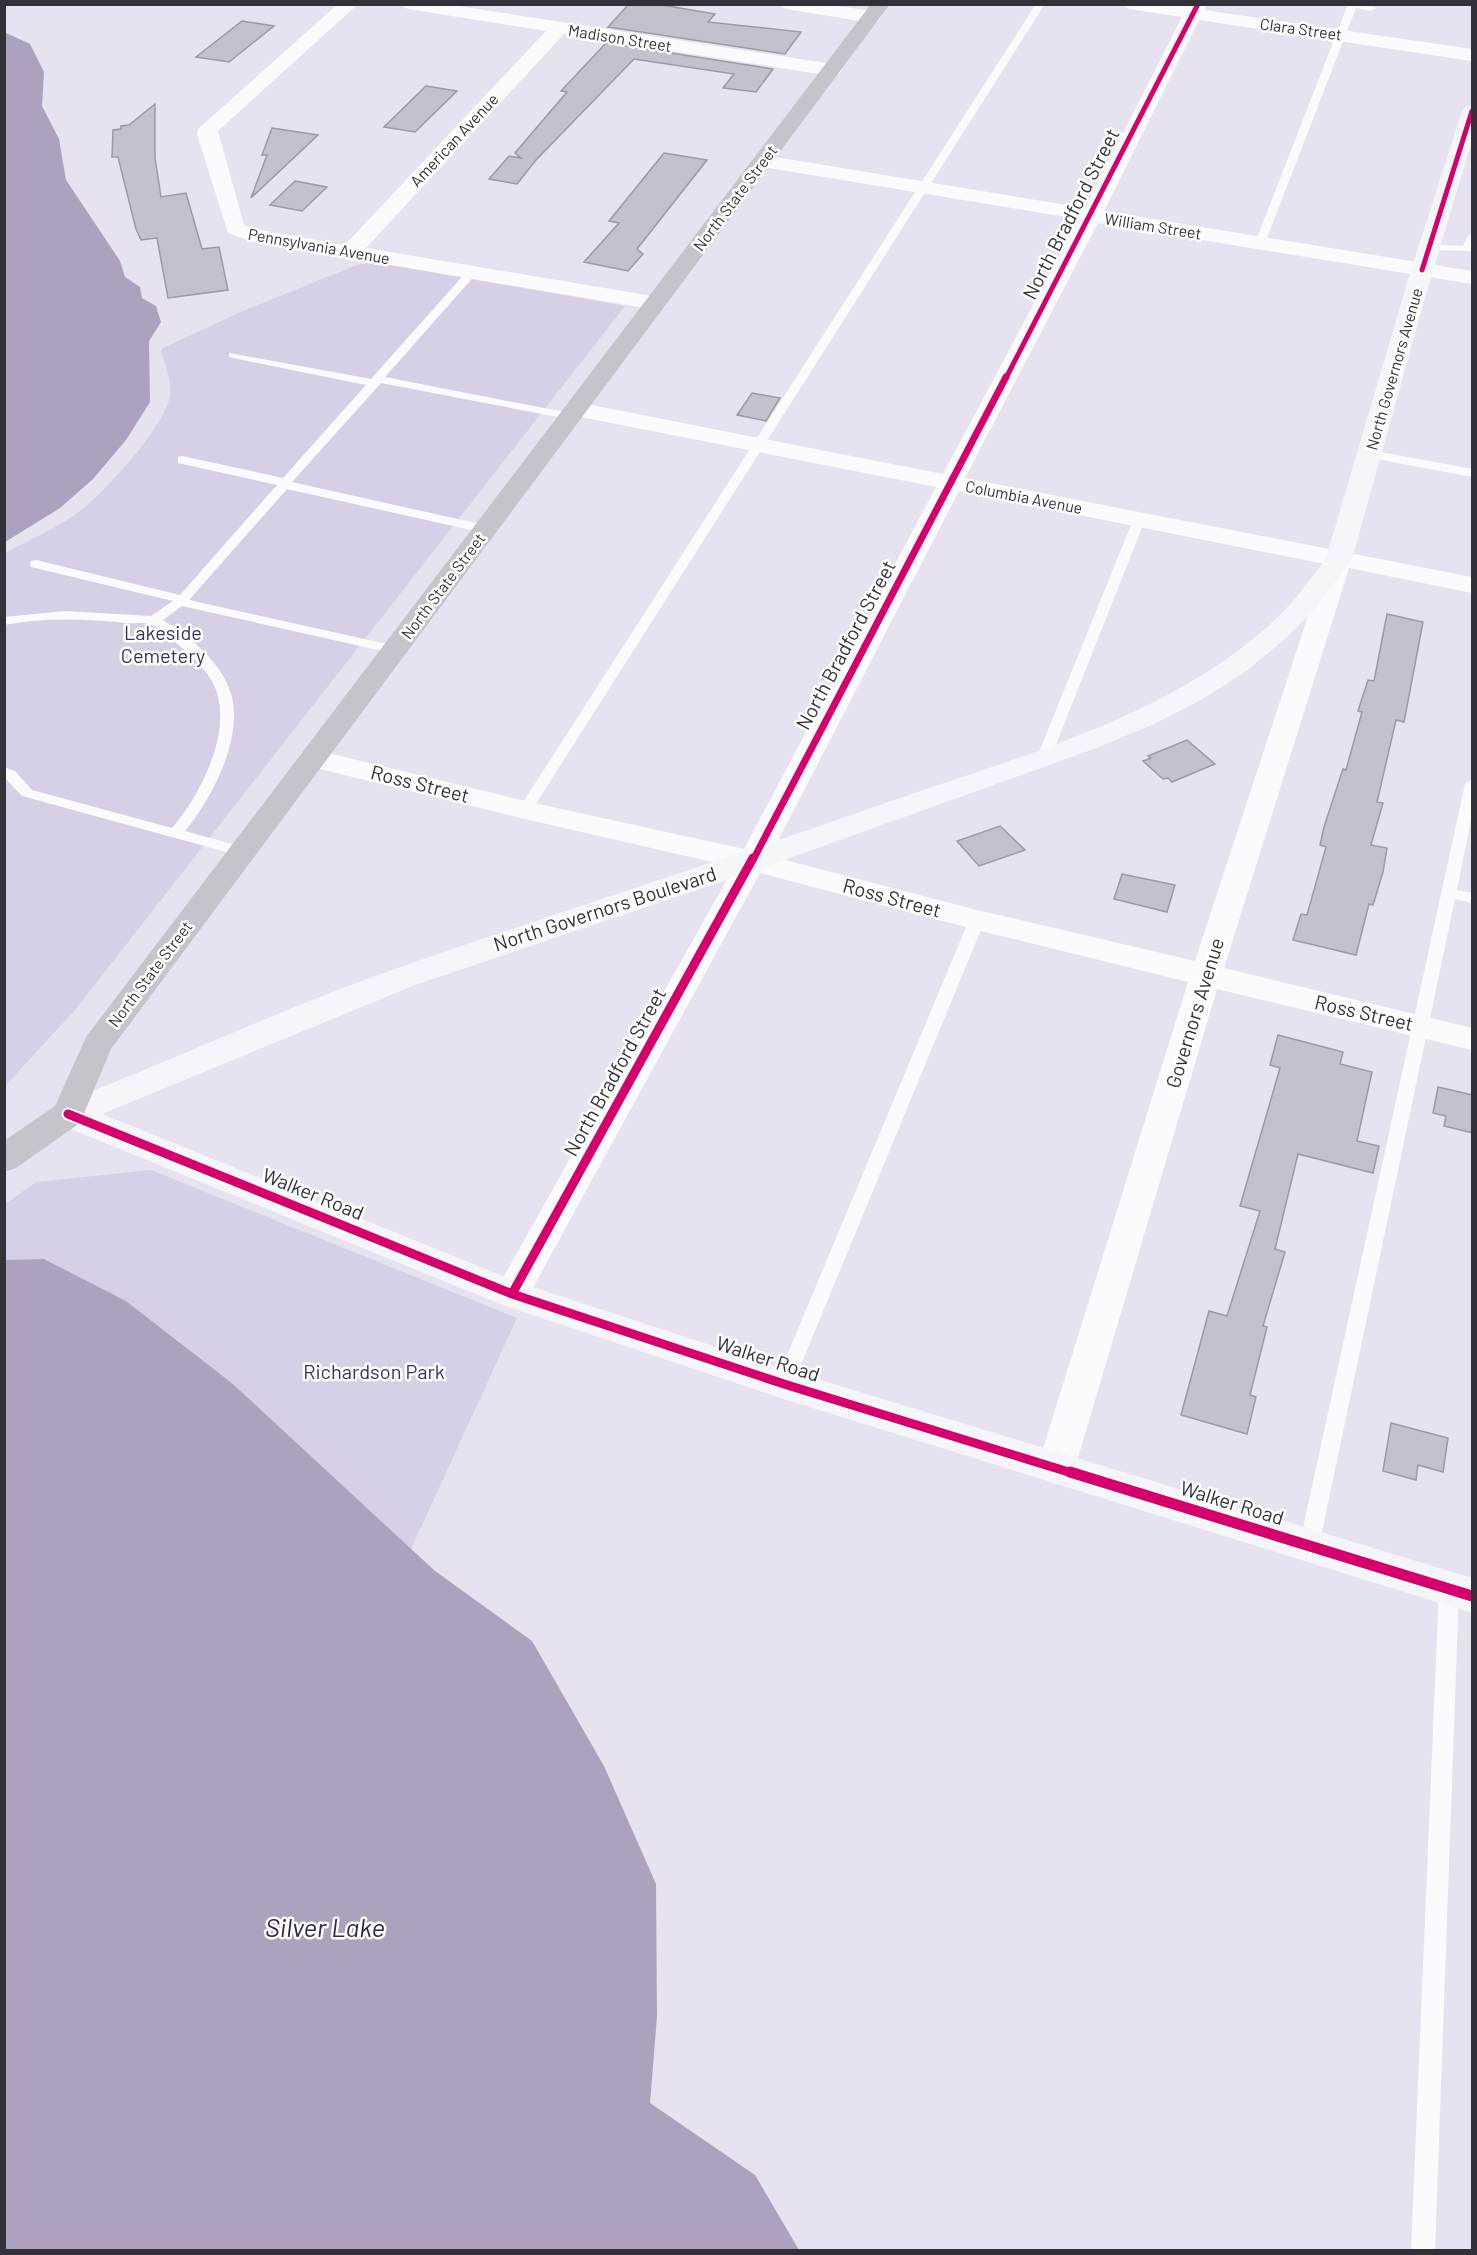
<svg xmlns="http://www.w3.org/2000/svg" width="1477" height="2255" font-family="Barlow,sans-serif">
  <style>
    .green { fill: #d7cfe5 }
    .water { fill: #aca2bd }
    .building { fill: #c4c1cc; stroke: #9d99a3; stroke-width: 1.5 }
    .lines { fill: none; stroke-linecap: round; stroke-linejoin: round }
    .lane { fill: #fbfbfd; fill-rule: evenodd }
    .street { fill: #fbfbfd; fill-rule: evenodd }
    .secondary { fill: #f6f5f9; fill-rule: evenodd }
    .primary { fill: #c6c3cb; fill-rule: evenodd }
    .cycleway-far3-casing { stroke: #fff; stroke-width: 8 }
    .cycleway-far2-casing { stroke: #fff; stroke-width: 10 }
    .cycleway-far1-casing { stroke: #fff; stroke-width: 13 }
    .cycleway-casing { stroke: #fff; stroke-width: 15 }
    .cycleway-far3 { stroke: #d6006c; stroke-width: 5 }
    .cycleway-far2 { stroke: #d6006c; stroke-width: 7 }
    .cycleway-far1 { stroke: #d6006c; stroke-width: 9 }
    .cycleway { stroke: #d6006c; stroke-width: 11 }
    .labels { text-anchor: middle; stroke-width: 5; stroke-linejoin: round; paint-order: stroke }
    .far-street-label { font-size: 16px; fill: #34303a; stroke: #fff }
    .street-label { font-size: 20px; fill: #34303a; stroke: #fff }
    .park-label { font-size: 20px; fill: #402e5a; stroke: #fff }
    .near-water-label { font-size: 26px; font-style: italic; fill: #36234e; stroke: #fff }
  </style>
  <rect width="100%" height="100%" fill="#e6e2ef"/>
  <!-- green -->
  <path class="green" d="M373,262l252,44 -550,704 -70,76v-533c26,-14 55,-26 79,-45 24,-20 81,-82 86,-112 2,-14 -5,-31 -9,-45l2,-3 80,-37 114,-46z
    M151,1170l366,148 -106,231 -178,-165 -107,-83 -82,-42 -39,1 -1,-55 32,-23z"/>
  <!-- water -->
  <path class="water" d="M4,32l26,12 14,28 -2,34 17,33 7,41 54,81 5,16 15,10 2,11 14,8 5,16 -12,19 1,61 -24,38 -33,39 -33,29 -55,34z
    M44,1259l82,42 107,83 202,187 97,70 72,125 52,118 1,132 -7,87 105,72 44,75h-794l-1,-990z"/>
  <!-- building -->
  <path class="building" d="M629,4h27l59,10 -7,8 93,10 -16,22 -177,-27z
    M242,21l32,5 -45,36 -33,-5z
    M606,43l167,26 -17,23 -33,-4 11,-14 -100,-15 -98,101 -19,24 -28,-5 20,-23 12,2 -6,-5 52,-61 -6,-1z
    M426,86l31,5 -42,41 -31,-5z
    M155,104v54l6,39 25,-4 16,56 17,-2 9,43 -60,8 -11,-60 -16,2 -5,-11 -18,-72h-6l1,-27 8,-1v-3l8,-1z
    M272,128l46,7 -67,63 16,-43h-5z
    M664,153l43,7 -70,89 6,5 -15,17 -44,-9 35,-39 -10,-2z
    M295,181l32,6 -25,24 -32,-6z
    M752,393l28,5 -14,23 -29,-6z
    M1387,614l36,8 -19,100 -8,-2 -19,82 6,1 -12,42 16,3 -4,24 -10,33 -4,-1 -13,51 -63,-15 8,-26 6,1 19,-68 -6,-2 4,-18 19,-58 3,1 16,-58 -4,-1 10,-31 6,1z
    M1187,740l28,24 -43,18 -4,-4 -5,1 -20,-18 8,-3 -3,-2z
    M1000,826l25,24 -46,16 -22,-25z
    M1122,874l53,11 -8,27 -53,-13z
    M1278,1035l65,17 -3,12 32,8 -15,69 22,5 -6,27 -75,-19 -23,95 10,3 -22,74 4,1 -17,68 6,2 -9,37 -66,-19 28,-104 18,5 33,-105 -20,-5 40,-138 -10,-3z
    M1438,1087l35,8v38l-29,-7 2,-10 -13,-3z
    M1391,1423l57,15 -5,34 -25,-7 -2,15 -33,-9z"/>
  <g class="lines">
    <!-- lane -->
    <path class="lane" d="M1036,4h9l-515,809h-10l-2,-3 2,-3z
      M1348,4h18l10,4 -5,3 -15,-3 -91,235 -5,3 -4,-1 -1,-2z
      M1472,235v12l-2,4 -41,-1 -5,-3 5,-3 34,2 5,-10z
      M473,268l4,1v4l-92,104 184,36 4,1v6l-192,-37 -89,99 197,44 2,3 -2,3 -4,1 -198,-44 -98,111 207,46 5,1 2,3 -2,3 -5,1 -214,-48 -19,14c27,16 59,43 68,74 13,43 -19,105 -46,137l61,17 2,3 -2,3 -5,2 -219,-60 -18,-19v-10l11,4 17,19 140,38c28,-32 60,-95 44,-138 -6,-17 -20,-30 -34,-42 -9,-8 -20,-20 -33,-24 -7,-2 -15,0 -22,-1 -42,-4 -81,-6 -123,2v-8l61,-6 86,5 22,-15 -142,-34 -1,-3 1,-3 5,-1 144,35 97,-110 -99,-22v-6l4,-1 101,22 83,-93 -133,-27 -4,-1v-4l142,26 98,-110z
      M1370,450l102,19v8l-106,-20v-6z
      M1139,516l6,4 -94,237 -7,5 -5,-2 -2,-3 96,-237z
      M1472,779v36l-15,75 15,3v10l-17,-4 -136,647 -3,6 -7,2 -7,-2 -3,-6 166,-762z
      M977,915l8,5 -192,464 -3,5 -6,3 -6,-3 -3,-5 194,-464z
      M1449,1580l7,3 3,6 -24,661h-24l28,-661 3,-6z"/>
    <!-- street -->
    <path class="street" d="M338,4h20l-140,127 26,94 11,4 90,16 201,-214 -138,-22 -9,-5h47l386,60 7,2 3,4 -3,4 -7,2 -268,-42 -198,214 298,50 3,5 -3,5 -8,2 -406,-69 -22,-8 -31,-99 1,-5z
      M777,4h49l46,7 6,2 3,4 -3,4 -6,2 -86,-14z
      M1120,4h49l18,3 2,-3h18l-3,6 268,39v12l-273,-41 -95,191 368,60v13l-374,-61 -133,255 507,99v16l-123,-25 -125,400 248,60v22l-255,-61 -142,479 -6,11 -13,5 -13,-5 -6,-11 151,-486 -211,-52 -217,-57 -236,431 -12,4 -12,-4 -6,-10 240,-427 -209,-48 -213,-52 -10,-3 -4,-6 4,-6 10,-3 213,52 219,48 192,-362 -360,-71 -8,-2 -4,-5 4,-5 8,-2 367,72 136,-255 -316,-52 -7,-2 -3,-4 3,-4 7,-2 322,53 97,-191 -53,-8zM959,491l366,73 -130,397 -218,-51 -207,-54z"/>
    <!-- secondary -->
    <path class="secondary" d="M1472,105v36l-39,129 -81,289 -37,50 -30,30 -40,33 -44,28 -47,24 -60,25 -332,119 -347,117 -313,129 421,170 261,85 688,209v35l-688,-214 -284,-95 -444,-181 -4,-9 4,-9c114,-43 224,-96 339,-136 159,-56 320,-106 479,-162 130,-46 288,-86 393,-180 23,-20 41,-44 59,-69l85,-288 51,-159 3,-4z"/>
    <!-- primary -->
    <path class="primary" d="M871,4h19l-779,1045 -31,74 -64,45 -12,4v-31l51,-35 31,-69z"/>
    <!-- cycleway-far3 casing -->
    <g class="cycleway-far3-casing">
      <path id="cycleway-far3" d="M1422,270l50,-159
        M1006,378l192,-374"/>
    </g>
    <!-- cycleway-far2 casing -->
    <g class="cycleway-far2-casing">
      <path id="cycleway-far2" d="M753,860l253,-483"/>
    </g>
    <!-- cycleway-far1 casing -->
    <g class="cycleway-far1-casing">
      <path id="cycleway-far1" d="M68,1114l444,180 272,90 291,90
        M512,1294l241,-436"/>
    </g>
    <!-- cycleway casing -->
    <g class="cycleway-casing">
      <path id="cycleway" d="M1070,1472l402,124"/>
    </g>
    <!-- cycleway-far3 -->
    <use href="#cycleway-far3" class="cycleway-far3"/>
    <!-- cycleway-far2 -->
    <use href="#cycleway-far2" class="cycleway-far2"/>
    <!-- cycleway-far1 -->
    <use href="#cycleway-far1" class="cycleway-far1"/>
    <!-- cycleway -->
    <use href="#cycleway" class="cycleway"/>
  </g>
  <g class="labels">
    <!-- far-street labels -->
    <g class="far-street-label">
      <text transform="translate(1301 29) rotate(8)" y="6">Clara Street</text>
      <text transform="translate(620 38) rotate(9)" y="6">Madison Street</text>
      <text transform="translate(454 140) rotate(-47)" y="6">American Avenue</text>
      <text transform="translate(735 198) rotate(-53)" y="6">North State Street</text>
      <text transform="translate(1153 226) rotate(9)" y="6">William Street</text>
      <text transform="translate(319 246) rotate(10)" y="6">Pennsylvania Avenue</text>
      <text transform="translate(1394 369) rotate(-74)" y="6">North Governors Avenue</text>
      <text transform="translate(1024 497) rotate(11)" y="6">Columbia Avenue</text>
      <text transform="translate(443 586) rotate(-53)" y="6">North State Street</text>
      <text transform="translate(150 974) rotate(-53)" y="6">North State Street</text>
    </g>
    <!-- street labels -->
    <g class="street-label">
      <text transform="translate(1071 214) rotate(-63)" y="7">North Bradford Street</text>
      <text transform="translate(846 645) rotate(-62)" y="7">North Bradford Street</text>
      <text transform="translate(420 784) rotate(14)" y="7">Ross Street</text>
      <text transform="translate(892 898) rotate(15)" y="7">Ross Street</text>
      <text transform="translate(605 909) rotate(-18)" y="7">North Governors Boulevard</text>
      <text transform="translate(1195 1013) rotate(-73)" y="7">Governors Avenue</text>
      <text transform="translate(1364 1013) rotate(13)" y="7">Ross Street</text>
      <text transform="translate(615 1072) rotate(-61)" y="7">North Bradford Street</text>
      <text transform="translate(313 1194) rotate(22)" y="7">Walker Road</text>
      <text transform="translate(768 1359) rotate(18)" y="7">Walker Road</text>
      <text transform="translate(1232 1503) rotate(17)" y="7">Walker Road</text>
    </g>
    <!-- park labels -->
    <g class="park-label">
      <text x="163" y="640">Lakeside<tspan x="163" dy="23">Cemetery</tspan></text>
      <text x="374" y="1379">Richardson Park</text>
    </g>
    <!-- near-water labels -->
    <g class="near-water-label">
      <text x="325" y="1937">Silver Lake</text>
    </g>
  </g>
  <!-- border -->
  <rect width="1477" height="2255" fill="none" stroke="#34303a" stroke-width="12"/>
</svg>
